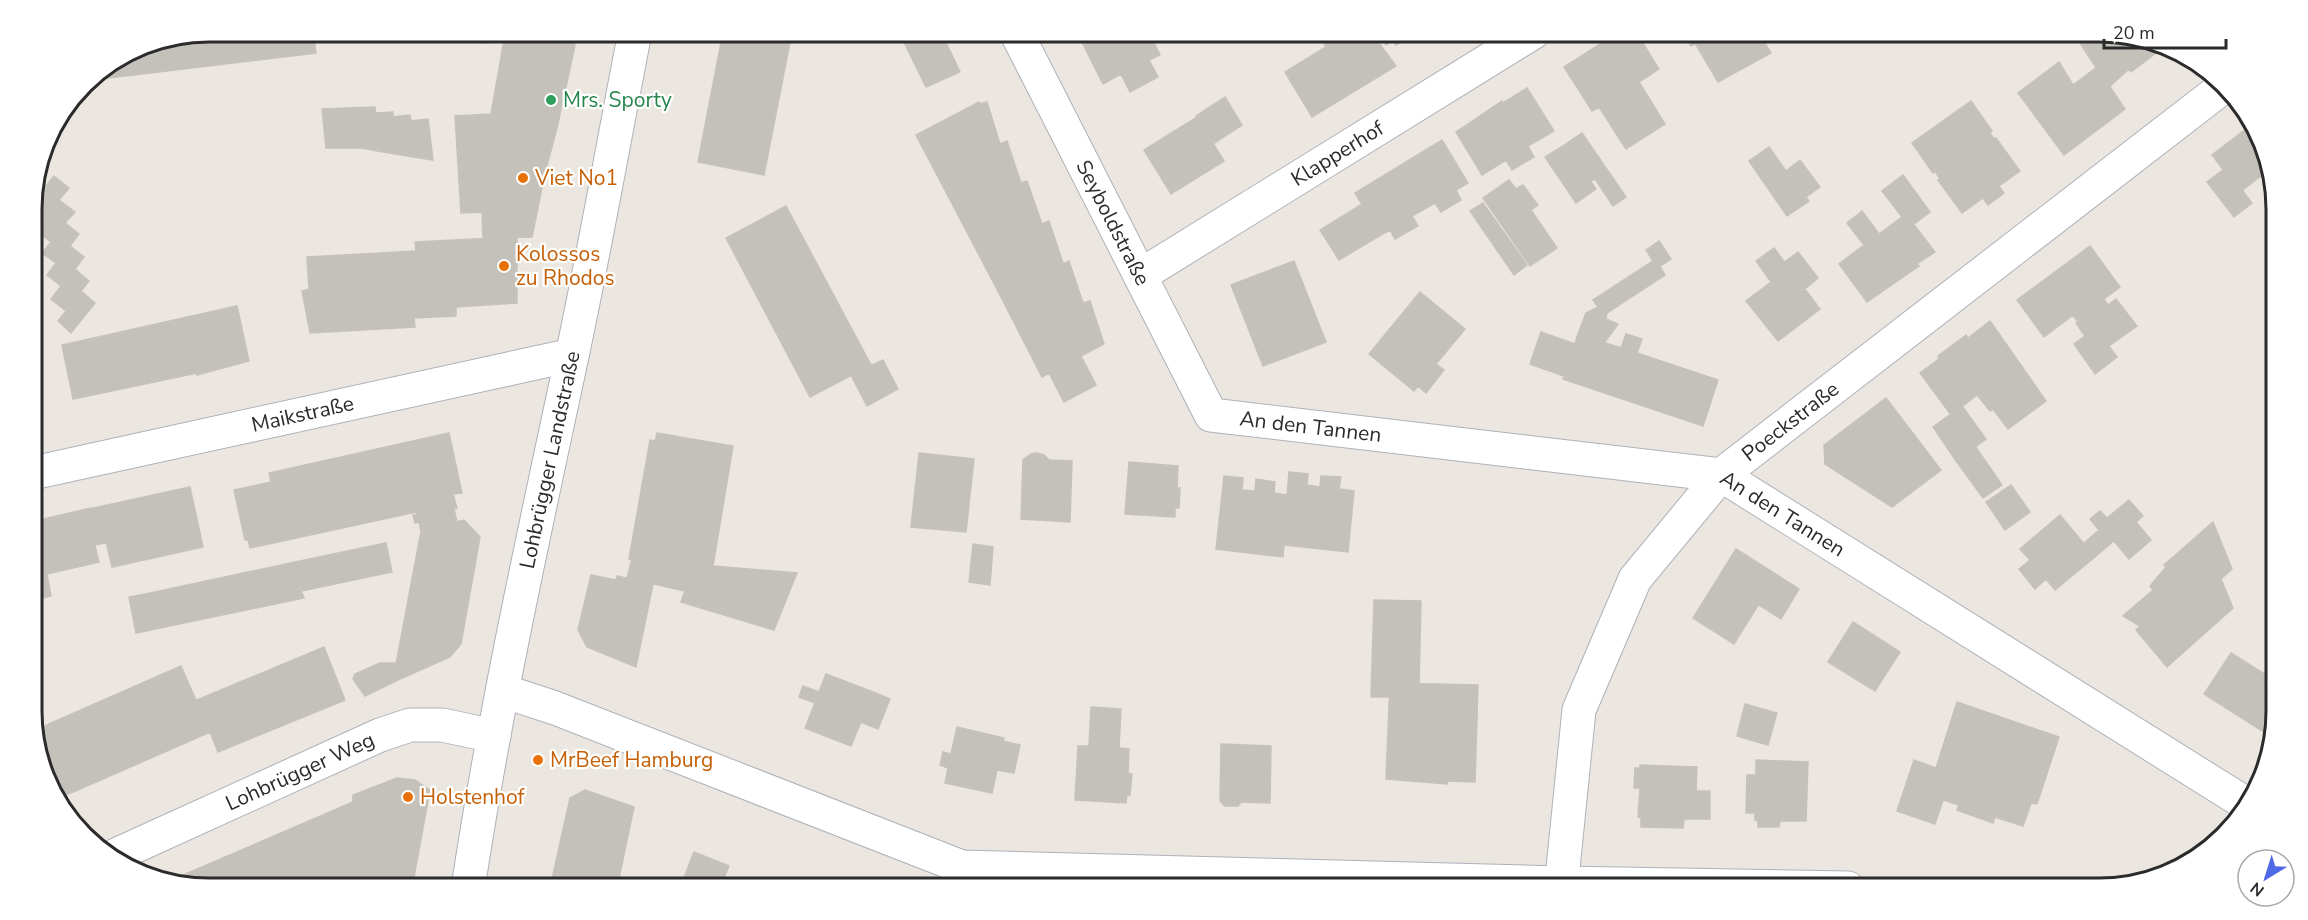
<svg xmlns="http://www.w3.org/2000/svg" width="2308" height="920" font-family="'Nunito Sans',sans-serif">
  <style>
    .building { fill: #c4c0ba; stroke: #c7c2b9; stroke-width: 1.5 }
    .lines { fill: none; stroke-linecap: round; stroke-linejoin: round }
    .street-casing { stroke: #afb1ba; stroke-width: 35 }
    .secondary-casing { stroke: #afb1ba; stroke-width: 35 }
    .street { stroke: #fff; stroke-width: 33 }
    .secondary { stroke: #fff; stroke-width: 33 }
    .leisure-dot { fill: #2e9e5b; stroke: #fff; stroke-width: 2 }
    .food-dot { fill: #e8710a; stroke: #fff; stroke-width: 2 }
    .labels { text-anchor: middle; stroke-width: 4.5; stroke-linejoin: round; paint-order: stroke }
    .leisure-label { font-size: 21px; fill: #27864d; stroke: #fff; text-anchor: start }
    .street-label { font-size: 21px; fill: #2b2b2b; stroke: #fff }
    .food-label { font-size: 21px; fill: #c56008; stroke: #fff; text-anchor: start }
    .rim { fill: none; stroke: #2b2b2b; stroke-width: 3 }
  </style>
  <rect width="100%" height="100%" fill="#ebe6df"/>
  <!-- building -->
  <path class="building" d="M209,32h104l3,21 -215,26v-9l41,-25z
    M313,32h74l-73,9z
    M486,32h91l-3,18 -61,-14 -2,3 -27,4z
    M723,32h69l-28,143 -66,-13z
    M899,32h42l19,40 -34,15z
    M1098,32h35l4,7 12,-6 11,22 -11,5 9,17 -28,15 -9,-18 -18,10 -22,-44z
    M1351,32h20l25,34 -84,51 -27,-45 41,-25 -4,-7 9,-6 4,7z
    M1377,32h41l-22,13 -3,-5 -7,5z
    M1619,32h17l23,37 -20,13 26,42 -39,25 -27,-42 -7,4 -28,-44z
    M1683,32h32l-24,14z
    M1715,32h43l13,21 -53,29 -23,-39z
    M2092,32l13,1 24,36 -20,18 -29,-44z
    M2105,33l51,8 8,6 -33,25z
    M513,36l61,14 -17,78 -66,-14 13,-74 7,-1z
    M2059,62l14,23 24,-18 28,42 -61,46 -46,-62z
    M1527,88l27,43 -26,15 6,11 -22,13 -6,-10 -24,15 -26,-43 46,-31 1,2z
    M1225,97l17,28 -29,19 -17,-28z
    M1971,101l21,30 -2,2 4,6 2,-1 24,33 -21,15 5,7 -16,12 -5,-7 -21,15 -24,-33 2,-1 -5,-8 -2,2 -21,-30z
    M979,102l1,2 7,-2 13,42 7,-3 14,42 6,-2 15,43 7,-3 14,42 -63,32 -84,-160z
    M375,107l3,44 -17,-3h-35l-4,-39z
    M393,112v5l3,37 -18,-3 -2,-38z
    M491,114l66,14 -12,45 -13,64 -49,1 -1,-26 -21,1 -6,-97z
    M410,115l1,6 3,36 -18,-3 -3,-37z
    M1197,117l27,44 -53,33 -27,-44z
    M428,119l5,41 -19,-3 -3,-36z
    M2250,126l25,60v8l-14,-18 -21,16 -28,-37z
    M1582,133l44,64 -13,9 -18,-27 -4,2 -25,-37z
    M1442,140l26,43 -12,7 5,10 -20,12 -6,-9 -23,13 6,10 -23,13 -5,-9 -9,5 -26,-42z
    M1566,144l30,45 -20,14 -31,-46z
    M1769,147l17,24 14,-11 20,27 -14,10 3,4 -22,15 -38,-55z
    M2223,170l17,22 2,-2 10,13 -18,14 -27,-35z
    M1903,175l27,37 -16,12 -8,-10 -4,3 -20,-26z
    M54,176l15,12 -10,12 16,12 -10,11 14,11 -9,12 14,11 -9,12 14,12 -8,10 14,12 -24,30 -13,-12 8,-10 -15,-12 10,-13 -14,-11 9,-12 -14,-10 9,-11 -16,-12 10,-13 -13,-10v-4z
    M1509,180l7,9 7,-4 15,20 -7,5 26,38 -27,18 -47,-68z
    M1483,203l44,62 -13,10 -44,-64z
    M1362,204l19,31 -42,25 -19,-30z
    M786,206l85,159 -61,32 -84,-159z
    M1862,211l17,23 27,-20 29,38 -18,12 2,2 -52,36 -28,-38 25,-19 -17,-22z
    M517,237v66l-61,4v9l-42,2 1,9 -105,6 -8,-42 7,-2 -2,-32 109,-6 -1,-9z
    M1659,241l12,18 -11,7 5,9 -58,38 -1,6 12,5 -13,18 -27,-8 8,-21 12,-6 -5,-7 60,-39 -7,-11z
    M2090,246l30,41 -35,26 -4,-4 -37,28 -27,-37z
    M1774,248l46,61 -42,32 -32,-40 25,-19 -15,-21z
    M1798,252l20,26 -13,11 -20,-27z
    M1069,261l14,42 7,-2 14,43 -62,33 -42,-82z
    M1294,261l32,81 -63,24 -32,-81z
    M1420,292l45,37 -29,35 8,6 -18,23 -8,-7 -4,5 -45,-37z
    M2104,299l4,6 8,-6 21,27 -28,20 8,11 -22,17 -21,-30 11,-8 -9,-13 2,-1 -5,-7 8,-6 4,4z
    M237,306l12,55 -52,14v-2l-124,26 -11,-54z
    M1990,321l56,80 -38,28 -15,-20 -3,2 -13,-16 -26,20 -31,-42 19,-14 -1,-3 28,-21 2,3z
    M1541,332l34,12 -11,32 -34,-12z
    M1578,334l43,14 5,-14 16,5 -5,14 81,27 -15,46 -140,-47z
    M1081,356l15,29 -32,17 -15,-29z
    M883,360l15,29 -31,17 -16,-31z
    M1886,398l55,72 -49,37 -67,-43 -1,-19z
    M1962,406l24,33 -30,22 -23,-34z
    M449,433l13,60 -9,1 4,14 -3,1 3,13 -36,9 -2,-9 -4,1 -2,-8h4l-1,-3 -166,36 -2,-8h-3l-11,-50 37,-8 -2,-9z
    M657,433l76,13 -20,120 -3,1 -1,4 -71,-14 -1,4 -8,-2 21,-119 5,1z
    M1975,446l27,39 -19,13 -27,-37z
    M919,453l55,6 -8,73 -55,-5z
    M1037,453l7,2 5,5 23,1 -2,61 -49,-3 2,-59 8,-6z
    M1129,462l49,4 -1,22h3l-1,20h-4v9l-50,-3z
    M1289,472l19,2 -1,11 13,2 1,-11 20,1 -2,12 15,2 -6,61 -64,-7 -1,12 -67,-8 8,-73 19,2 -1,12 13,1 1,-12 19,3 -1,11 13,2z
    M2011,485l19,27 -25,18 -19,-28z
    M190,487l13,60 -91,20 -14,-60z
    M2129,500l14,16 -48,41 -11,-14 15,-13 -9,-11 10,-8 7,7z
    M98,507l8,36 -11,2 -9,-36z
    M86,509l13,53 -17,4 -12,-53z
    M70,513l12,53 -35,8 4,22 -17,4v-79z
    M2060,515l35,42 -40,33 -9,-11 -11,10 -16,-20 11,-9 -10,-11z
    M464,520l16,17 -19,107 -11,13 -52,23h-5l28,-149z
    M2136,522l15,18 -22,19 -15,-18z
    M2213,522l19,47 -11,10 12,29 -66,59 -31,-37 4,-4 -17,-10 30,-26 -3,-4 16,-19 -2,-2z
    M386,543l6,29 -90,19 -12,-28z
    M973,544l20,3 -3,38 -21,-3z
    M1736,549l41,26 -43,69 -41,-26z
    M638,557l71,14 1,-4 3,-1 84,7 -23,57 -93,-28 4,-11 -58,-13 5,-19 5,2z
    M290,563l14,35 -139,29 -15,-34z
    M591,575l25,5 1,-4 36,8 -17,83 -49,-20 -9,-17z
    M1777,575l22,14 -18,30 -22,-14z
    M150,593l15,34 -29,6 -7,-36z
    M1374,600l47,1 -2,83 -29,-1v14h-19z
    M1853,622l47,30 -25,39 -47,-29z
    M324,647l21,53 -127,52 -21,-52z
    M2231,653l43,27 -26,42 -44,-28z
    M380,663h16l-3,17h5l-33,16 -12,-17 2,-5z
    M181,666l29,66 -132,58 -29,-66z
    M826,674l47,18 -22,54 -46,-18 10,-25 -16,-6 4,-11 16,6z
    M2274,680l2,1v30l-4,26 -24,-15z
    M1390,683l88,2 -3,97 -28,-1v3l-61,-5z
    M873,692l17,7 -12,30 -17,-7z
    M1957,702l102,35 -22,67 -6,-1 -8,23 -28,-9 -2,6 -36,-13 2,-5 -16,-5 -8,24 -38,-13 17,-51 22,8z
    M1745,704l32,9 -9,32 -31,-9z
    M1091,707l30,2 -2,39 10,1 -1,24 4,1 -2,21 -3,-1 -1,9 -51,-3 3,-54h11z
    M49,724l29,66 -18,7 -25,-52v-15z
    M957,727l47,11 -1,3 17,4 -6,28 -17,-3 -5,23 -47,-10 3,-15 -8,-3 3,-13 8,2z
    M1221,744l50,2 -1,57 -29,-1 -3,4h-13l-5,-5z
    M1756,760l52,2 -2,59h-26l-1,6h-21v-6l-3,-1v-7h-9l1,-38h9z
    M1640,765l57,2 -1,24h14v28h-26l-1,9 -42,-1v-9l-3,-1 2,-29h-6l1,-20h5z
    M397,778l18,2 15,10 -18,98h-64l5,-93z
    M585,790l49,17 -17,81h-67l20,-90z
    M353,802l-5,86h-139l-42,-6z
    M694,852l35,14 -9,22h-40z"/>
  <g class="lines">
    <!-- street casing -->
    <g class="street-casing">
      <g id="street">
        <path id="s1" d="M1016,32l195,383 510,60 527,330"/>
        <path id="s2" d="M1141,275l393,-243"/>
        <path id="s3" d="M33,473l539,-118"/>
        <path d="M503,691l52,17 407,159 599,16 287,5"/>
        <path id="s4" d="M116,855l264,-120 30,-10h32l52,11"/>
        <path id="s5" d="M1561,888l18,-178 56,-131 86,-104 501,-387"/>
      </g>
    </g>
    <!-- secondary casing -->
    <g class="secondary-casing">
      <g id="secondary">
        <path id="s6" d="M468,888c27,-178 66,-355 104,-532 23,-108 42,-216 63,-324"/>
      </g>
    </g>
    <!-- street -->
    <use href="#street" class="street"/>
    <!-- secondary -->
    <use href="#secondary" class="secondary"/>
  </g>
  <!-- markers -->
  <circle class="leisure-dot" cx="551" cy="100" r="6"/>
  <g class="food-dot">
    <circle cx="523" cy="178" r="6"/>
    <circle cx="504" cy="266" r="6"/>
    <circle cx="538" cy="760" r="6"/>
    <circle cx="408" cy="797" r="6"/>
  </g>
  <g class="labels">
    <!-- leisure labels -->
    <g class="leisure-label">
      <text x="563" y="107">Mrs. Sporty</text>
    </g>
    <!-- street labels -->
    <g class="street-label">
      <text dy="7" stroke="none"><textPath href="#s2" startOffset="231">Klapperhof</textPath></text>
      <text dy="7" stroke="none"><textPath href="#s1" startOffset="214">Seyboldstraße</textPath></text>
      <text dy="7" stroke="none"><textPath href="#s3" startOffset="276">Maikstraße</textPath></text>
      <text dy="7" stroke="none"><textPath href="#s5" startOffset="544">Poeckstraße</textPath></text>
      <text dy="7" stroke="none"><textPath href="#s1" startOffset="530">An den Tannen</textPath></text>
      <text dy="7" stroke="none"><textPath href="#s6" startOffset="436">Lohbrügger Landstraße</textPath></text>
      <text dy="7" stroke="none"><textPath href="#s1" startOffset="1016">An den Tannen</textPath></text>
      <text dy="7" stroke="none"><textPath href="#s4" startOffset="202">Lohbrügger Weg</textPath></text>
    </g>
    <!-- food labels -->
    <g class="food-label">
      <text x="535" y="185">Viet No1</text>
      <text x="516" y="261">Kolossos<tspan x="516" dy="24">zu Rhodos</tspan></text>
      <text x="550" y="767">MrBeef Hamburg</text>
      <text x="420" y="804">Holstenhof</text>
    </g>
  </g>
  <!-- crop -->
  <path d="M0 0H2308V920H0ZM209 42H2099A167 167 0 0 1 2266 209V711A167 167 0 0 1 2099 878H209A167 167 0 0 1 42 711V209A167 167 0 0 1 209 42Z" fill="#fff" fill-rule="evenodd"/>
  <path class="rim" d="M209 42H2099A167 167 0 0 1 2266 209V711A167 167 0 0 1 2099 878H209A167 167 0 0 1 42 711V209A167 167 0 0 1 209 42Z"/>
  <!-- north arrow -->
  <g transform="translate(2266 878) rotate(218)"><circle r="28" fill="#ffffff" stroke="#aaaaaa" stroke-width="1.5"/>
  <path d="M0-4.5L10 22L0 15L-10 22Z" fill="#506ae7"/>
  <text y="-9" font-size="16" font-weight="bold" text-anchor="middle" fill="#2b2b2b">N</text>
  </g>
  <!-- scale -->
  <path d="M2104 39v9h122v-9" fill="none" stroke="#2b2b2b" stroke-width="3"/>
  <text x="2113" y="39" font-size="18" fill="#2b2b2b" stroke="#ffffff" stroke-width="4.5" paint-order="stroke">20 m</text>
</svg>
